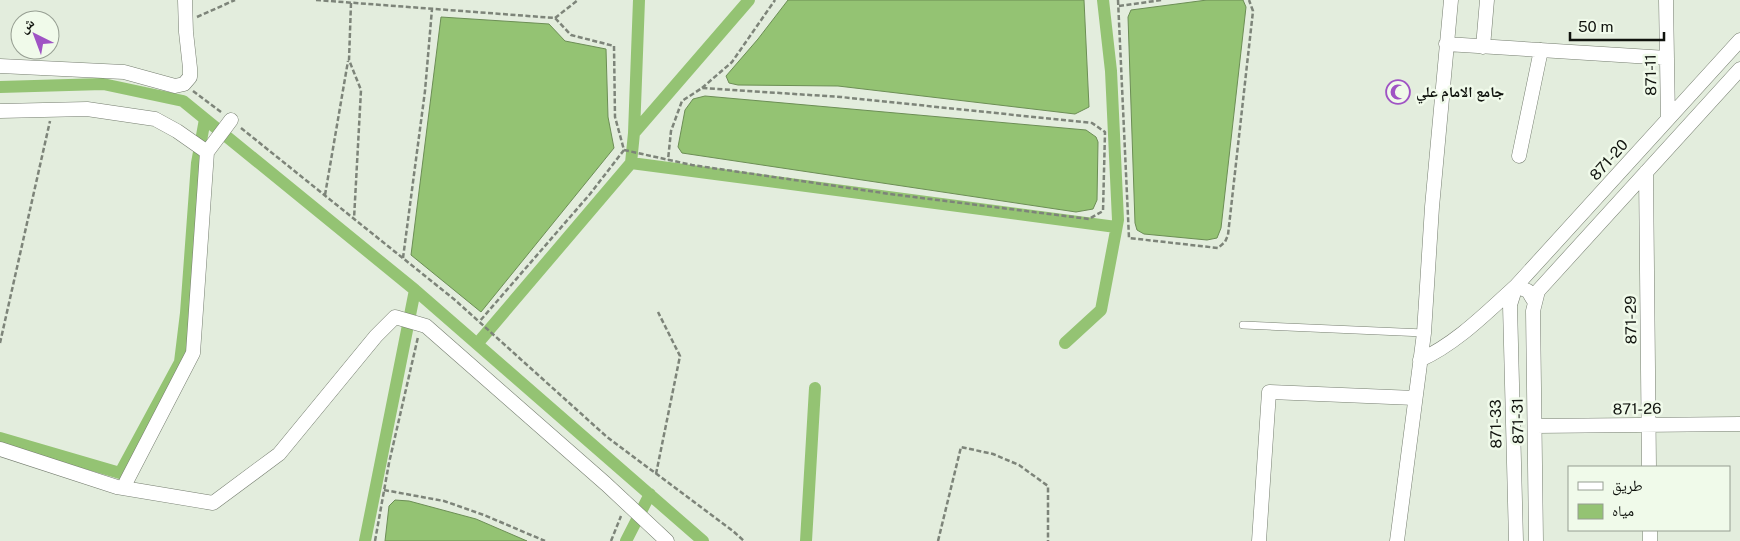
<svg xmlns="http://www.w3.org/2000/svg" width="1740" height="541" font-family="'Public Sans','Noto Naskh Arabic',sans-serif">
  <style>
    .water { fill: #94c373; stroke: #6c8e55 }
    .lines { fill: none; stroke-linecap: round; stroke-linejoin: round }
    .canal { stroke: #94c373; stroke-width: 12 }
    .lane-casing { stroke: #767e70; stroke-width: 8 }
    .street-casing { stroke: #767e70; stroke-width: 15 }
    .path { stroke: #7d8479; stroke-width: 2.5; stroke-dasharray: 5 2.5; stroke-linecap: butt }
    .lane { stroke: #fff; stroke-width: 7 }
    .street { stroke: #fff; stroke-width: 14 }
    .labels { text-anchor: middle; stroke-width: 5; stroke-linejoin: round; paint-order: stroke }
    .street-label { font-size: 15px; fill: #10130e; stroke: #f0faea }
    .poi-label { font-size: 15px; font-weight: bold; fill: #10130e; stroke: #f0faea; text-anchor: start }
  </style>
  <rect width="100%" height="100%" fill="#e3eddd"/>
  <!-- water -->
  <path class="water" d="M788,0h296l5,107 -14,7 -237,-28 -100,-1 -9,-2 -3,-7 32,-37z
    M1207,0h36l3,7 -25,221 -4,10 -10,2 -63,-6 -7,-4 -2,-7 -7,-206 3,-7z
    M441,17l108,7 16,17 41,8 2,68 6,31 -133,164 -70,-57z
    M705,96l381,34 10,7 2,5 -1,58 -4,9 -17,3 -394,-59 -4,-6 7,-37 8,-11z
    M395,500l14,1 67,18 51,22h-142l4,-35z"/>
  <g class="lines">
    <!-- canal -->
    <path class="canal" d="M0,87l103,-3 80,17 232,189 288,251
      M634,133l5,-133
      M631,163l3,-30 115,-133
      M1065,343l36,-33 17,-90 -7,-149 -8,-71
      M477,344l154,-181 485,64
      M0,438l120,35 60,-111 6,-49 11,-150 8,-44
      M365,541l50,-251
      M626,541l24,-47
      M806,541l9,-153"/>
    <!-- lane casing -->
    <g class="lane-casing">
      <path id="lane" d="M1243,325l181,8"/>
    </g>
    <!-- street casing -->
    <g class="street-casing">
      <path id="street" d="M1666,0l2,119
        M1446,44l221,14
        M1483,47l4,-47
        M0,66l124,6 51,14 9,-2 6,-7v-9l-4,-36 -1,-32
        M0,111l87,-2 68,10 22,12 30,21
        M1519,156l22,-106
        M1646,172l3,295
        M1420,360c37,-17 66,-47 96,-74l12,5 6,10
        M1535,426l205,-2
        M0,449l117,38 96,16 66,-49 97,-118 19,-19 31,9 180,158 61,57
        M123,488l70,-135 14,-201 24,-32
        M1650,530v11
        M1259,541l10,-149 146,6
        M1397,541l27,-208 8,-126 19,-207
        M1516,541l-6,-236 6,-19 224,-246
        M1536,541l-3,-230 5,-20 202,-222"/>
    </g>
    <!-- path -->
    <path class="path" d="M316,0l239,18 16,17 43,11 1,71 9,33 -34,44 -111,128
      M1118,0l11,238 89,10 7,-6 3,-7 25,-224 -4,-11
      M351,3l-2,57 12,30 -7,129
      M1119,6l43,-6
      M197,17l38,-17
      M555,18l23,-18
      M702,88l30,-26 43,-62
      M193,91l28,21
      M241,128l214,172 152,137 126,94 11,10
      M624,150l68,15 198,29 199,25 14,-8 2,-79 -13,-9 -251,-26 -139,-9 -20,13 -11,30 -3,29
      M325,195l23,-134
      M403,258l22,-167 7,-82
      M0,343l50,-222
      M656,474l24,-118 -22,-44
      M384,490l60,11 40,14 61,26
      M375,541l14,-78 29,-126
      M611,541l10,-25
      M938,541l23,-94 32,7 26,11 29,21v55"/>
    <!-- lane -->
    <use href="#lane" class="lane"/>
    <!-- street -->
    <use href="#street" class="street"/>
  </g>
  <!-- icons -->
  <defs>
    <g id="mosque-ring" transform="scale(1.25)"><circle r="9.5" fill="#f0faea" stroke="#9f53c4" stroke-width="1.5"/><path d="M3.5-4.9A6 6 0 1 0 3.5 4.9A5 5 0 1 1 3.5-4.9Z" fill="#9f53c4"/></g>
  </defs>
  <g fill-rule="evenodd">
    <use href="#mosque-ring" x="1398" y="92"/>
  </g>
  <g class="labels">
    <!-- street labels -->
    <g class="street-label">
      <text transform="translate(1651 75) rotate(-91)" y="5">871-11</text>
      <text transform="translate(1609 160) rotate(-48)" y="5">871-20</text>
      <text transform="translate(1631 320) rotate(-91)" y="5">871-29</text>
      <text transform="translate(1637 409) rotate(-1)" y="5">871-26</text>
      <text transform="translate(1518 421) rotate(-91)" y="5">871-31</text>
      <text transform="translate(1496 424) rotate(-91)" y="5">871-33</text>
    </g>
    <!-- poi labels -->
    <g class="poi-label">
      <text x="1416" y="97">جامع اﻻمام علي</text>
    </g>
  </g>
  <!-- legend -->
  <rect x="1568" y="466" width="162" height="65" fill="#f0faea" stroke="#969e92"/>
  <rect x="1578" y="482" width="25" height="8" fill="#ffffff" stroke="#969e92"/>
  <text x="1612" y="491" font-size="15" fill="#10130e">طريق</text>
  <rect x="1578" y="504" width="25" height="15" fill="#94c373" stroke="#969e92"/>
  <text x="1612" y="516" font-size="15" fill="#10130e">مياه</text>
  <!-- north arrow -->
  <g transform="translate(35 35) rotate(318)"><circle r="24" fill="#f0faea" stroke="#969e92"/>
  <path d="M0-4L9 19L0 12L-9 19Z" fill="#9f53c4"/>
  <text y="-8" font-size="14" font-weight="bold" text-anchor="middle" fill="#10130e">ش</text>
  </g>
  <!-- scale -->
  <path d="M1570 32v8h94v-8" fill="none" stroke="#10130e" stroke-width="2.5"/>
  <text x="1578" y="32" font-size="15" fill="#10130e" stroke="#f0faea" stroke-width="4" paint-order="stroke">50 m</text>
</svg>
